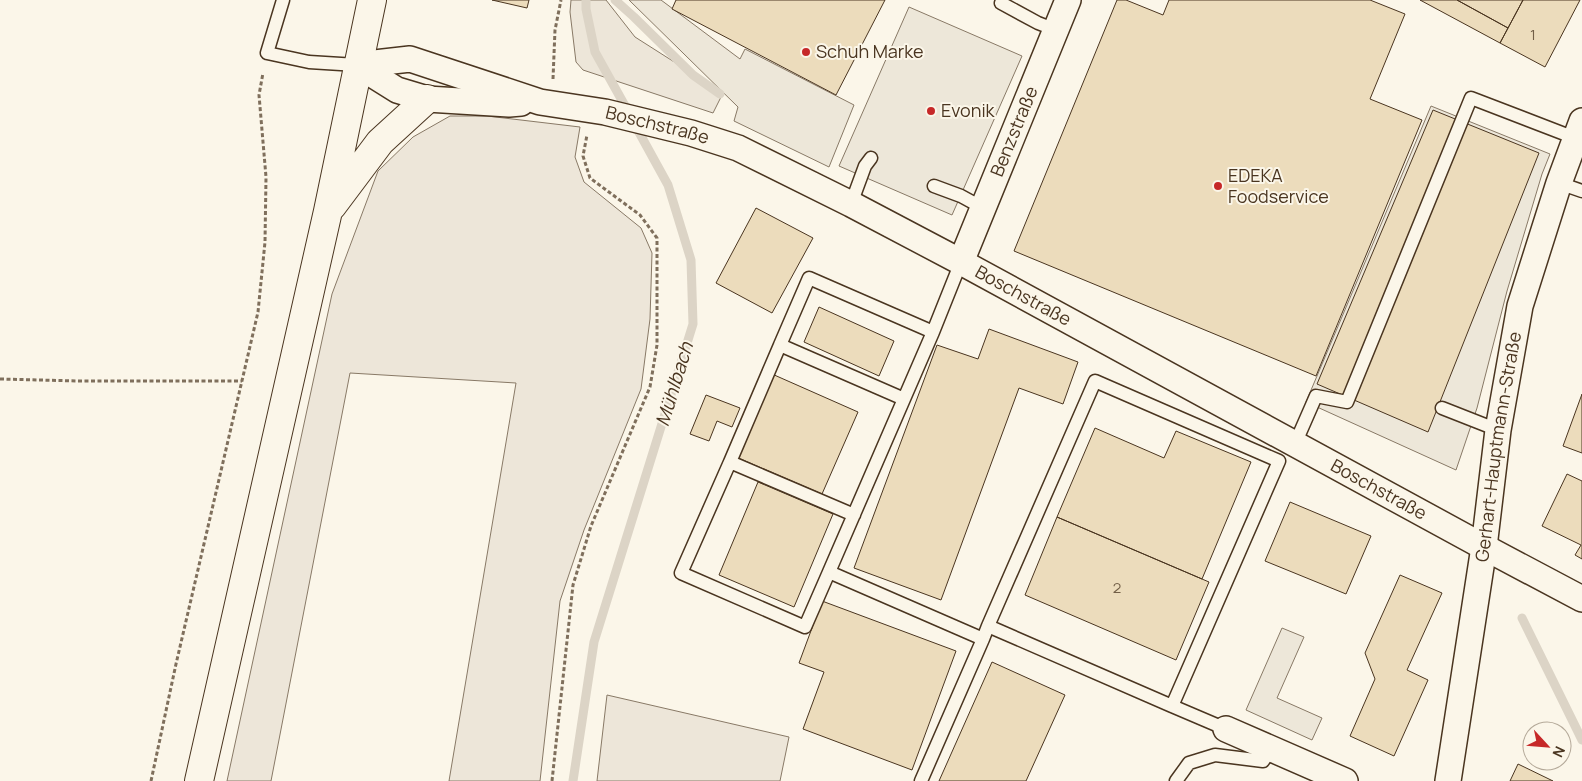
<svg xmlns="http://www.w3.org/2000/svg" width="1582" height="781" font-family="Manrope,sans-serif">
  <style>
    .green { fill: #ede6d9; stroke: #887966 }
    .parking { fill: #ede7d9; stroke: #887966 }
    .lines { fill: none; stroke-linecap: round; stroke-linejoin: round }
    .stream { stroke: #dcd4c6; stroke-width: 9 }
    .building { fill: #ecdcbc; stroke: #4a3520 }
    .service-casing { stroke: #4a3520; stroke-width: 15 }
    .minor-casing { stroke: #4a3520; stroke-width: 28 }
    .secondary-casing { stroke: #4a3520; stroke-width: 30 }
    .path { stroke: #7f6f5c; stroke-width: 3; stroke-dasharray: 4 2.5; stroke-linecap: butt }
    .service { stroke: #fbf6e9; stroke-width: 12 }
    .minor { stroke: #fbf6e9; stroke-width: 25 }
    .secondary { stroke: #fbf6e9; stroke-width: 28 }
    .poi-dot { fill: #c62828; stroke: #fbf6e9; stroke-width: 2 }
    .labels { text-anchor: middle; stroke-width: 4; stroke-linejoin: round; paint-order: stroke }
    .number-label { font-size: 15px; fill: #725f47 }
    .poi-label { font-size: 18px; fill: #4a3520; stroke: #fbf6e9; text-anchor: start }
    .street-label { font-size: 18px; fill: #4a3520; stroke: #fbf6e9 }
    .water-label { font-size: 19px; font-style: italic; fill: #4a3520; stroke: #fbf6e9 }
  </style>
  <rect width="100%" height="100%" fill="#fbf6e9"/>
  <!-- green -->
  <path class="green" d="M571,0h35l29,37 88,56 -10,20 -130,-43 -7,-8 -6,-50z
    M450,116h37l93,11 -5,30 9,25 57,46 11,25 -2,66 -9,70 -57,141 -24,71 -20,180h-91l67,-398 -166,-10 -79,408h-44l105,-487 46,-123 35,-34z
    M607,695l182,42 -9,44h-183z"/>
  <!-- parking -->
  <path class="parking" d="M629,0h32l79,59 5,-10 109,56 -25,62 -95,-46 4,-14z
    M909,7l113,49 -70,159 -113,-49z
    M1431,106l119,48 -8,20 -35,117 -30,117 -21,62 -150,-68z
    M1282,628l22,9 -27,61 45,20 -10,22 -66,-30z"/>
  <g class="lines">
    <!-- stream -->
    <path class="stream" d="M586,0v9l9,43 34,61
      M615,0l19,17 59,58 27,19
      M1522,618l60,122
      M573,781l21,-139 99,-318 -2,-64 -23,-75 -33,-60"/>
  </g>
  <!-- building -->
  <path class="building" d="M492,0h37l-2,8z
    M676,0h209l-49,95 -164,-86z
    M1117,0h9l37,15 6,-15h201l35,14 -35,85 52,21 -106,256 -302,-125z
    M1420,0h37l51,28 -8,15z
    M1457,0h66l-15,28z
    M1523,0h57l-35,67 -45,-24z
    M1433,110l106,43 -111,279 -111,-48z
    M756,208l57,30 -41,75 -56,-30z
    M819,307l75,34 -15,35 -75,-34z
    M989,329l89,33 -15,42 -44,-16 -78,212 -87,-32 83,-223 41,14z
    M772,374l86,38 -36,82 -86,-37z
    M1582,394v59l-19,-7z
    M706,395l34,13 -8,19 -15,-6 -8,20 -19,-7z
    M1095,428l69,30 12,-27 75,31 -49,117 -145,-62z
    M1567,474l15,7v78l-7,-4 6,-10 -39,-19z
    M758,482l75,32 -39,93 -75,-32z
    M1290,502l81,34 -25,58 -81,-33z
    M1057,517l152,65 -33,78 -151,-65z
    M1400,575l42,18 -35,77 21,10 -34,76 -44,-20 25,-57 -10,-26z
    M822,601l134,50 -44,119 -109,-41 21,-57 -25,-9z
    M992,662l73,33 -39,86h-87z
    M1518,764l35,17h-43z"/>
  <g class="lines">
    <!-- service casing -->
    <g class="service-casing">
      <path id="service" d="M283,0l-16,53 42,9 48,3
        M1001,3l37,20 18,7
        M1559,183l23,8
        M934,186l27,10 22,12
        M851,204l14,-38 6,-8
        M961,262l-28,70 -104,240 154,67 5,-13
        M780,345l-50,117 124,53
        M1095,381l184,80 -107,245 -184,-80z
        M904,399l-124,-54 29,-67 124,54
        M1442,408l56,22
        M1295,444l21,-48 31,6 124,-304 104,40
        M730,462l-49,111 124,54 24,-55
        M1172,706l54,23
        M921,781l62,-142
        M1176,781l13,-18 26,-8 48,6 9,-13"/>
    </g>
    <!-- minor casing -->
    <g class="minor-casing">
      <g id="minor">
        <path id="s1" d="M357,65l53,-6 130,43 65,10 86,21 47,15 113,56 110,58 523,285 98,52"/>
        <path d="M357,65l40,25 30,9 82,5 12,-1"/>
        <path id="s2" d="M961,262l107,-262"/>
        <path d="M1226,729l119,52"/>
        <path id="s3" d="M1448,781l36,-234 14,-117 22,-124 39,-123 23,-62"/>
      </g>
    </g>
    <!-- secondary casing -->
    <g class="secondary-casing">
      <path id="secondary" d="M332,206l48,-64 47,-43
        M199,781l129,-570 44,-211"/>
    </g>
    <!-- path -->
    <path class="path" d="M553,79l2,-49 6,-30
      M0,379l78,2h164
      M151,781l25,-117 82,-352 7,-70 1,-65 -7,-82 4,-22
      M552,781l21,-196 18,-59 59,-139 7,-42v-107l-17,-23 -50,-37 -7,-22 4,-21"/>
    <!-- service -->
    <use href="#service" class="service"/>
    <!-- minor -->
    <use href="#minor" class="minor"/>
    <!-- secondary -->
    <use href="#secondary" class="secondary"/>
  </g>
  <!-- markers -->
  <g class="poi-dot">
    <circle cx="806" cy="52" r="5"/>
    <circle cx="931" cy="111" r="5"/>
    <circle cx="1218" cy="186" r="5"/>
  </g>
  <g class="labels">
    <!-- number labels -->
    <g class="number-label">
      <text x="1533" y="40">1</text>
      <text x="1117" y="593">2</text>
    </g>
    <!-- poi labels -->
    <g class="poi-label">
      <text x="816" y="58">Schuh Marke</text>
      <text x="941" y="117">Evonik</text>
      <text x="1228" y="182">EDEKA<tspan x="1228" dy="21">Foodservice</tspan></text>
    </g>
    <!-- street labels -->
    <g class="street-label">
      <text dy="6" stroke="none"><textPath href="#s1" startOffset="310">Boschstraße</textPath></text>
      <text dy="6" stroke="none"><textPath href="#s2" startOffset="141">Benzstraße</textPath></text>
      <text dy="6" stroke="none"><textPath href="#s1" startOffset="715">Boschstraße</textPath></text>
      <text dy="6" stroke="none"><textPath href="#s3" startOffset="338">Gerhart-Hauptmann-Straße</textPath></text>
      <text dy="6" stroke="none"><textPath href="#s1" startOffset="1120">Boschstraße</textPath></text>
    </g>
    <!-- water labels -->
    <g class="water-label">
      <text transform="translate(674 384) rotate(-73)" y="7">Mühlbach</text>
    </g>
  </g>
  <!-- north arrow -->
  <g transform="translate(1547 746) rotate(116)"><circle r="24" fill="#fbf6e9" stroke="#b4a999"/>
  <path d="M0-4L9 19L0 12L-9 19Z" fill="#c62828"/>
  <text y="-8" font-size="14" font-weight="bold" text-anchor="middle" fill="#4a3520">N</text>
  </g>
</svg>
